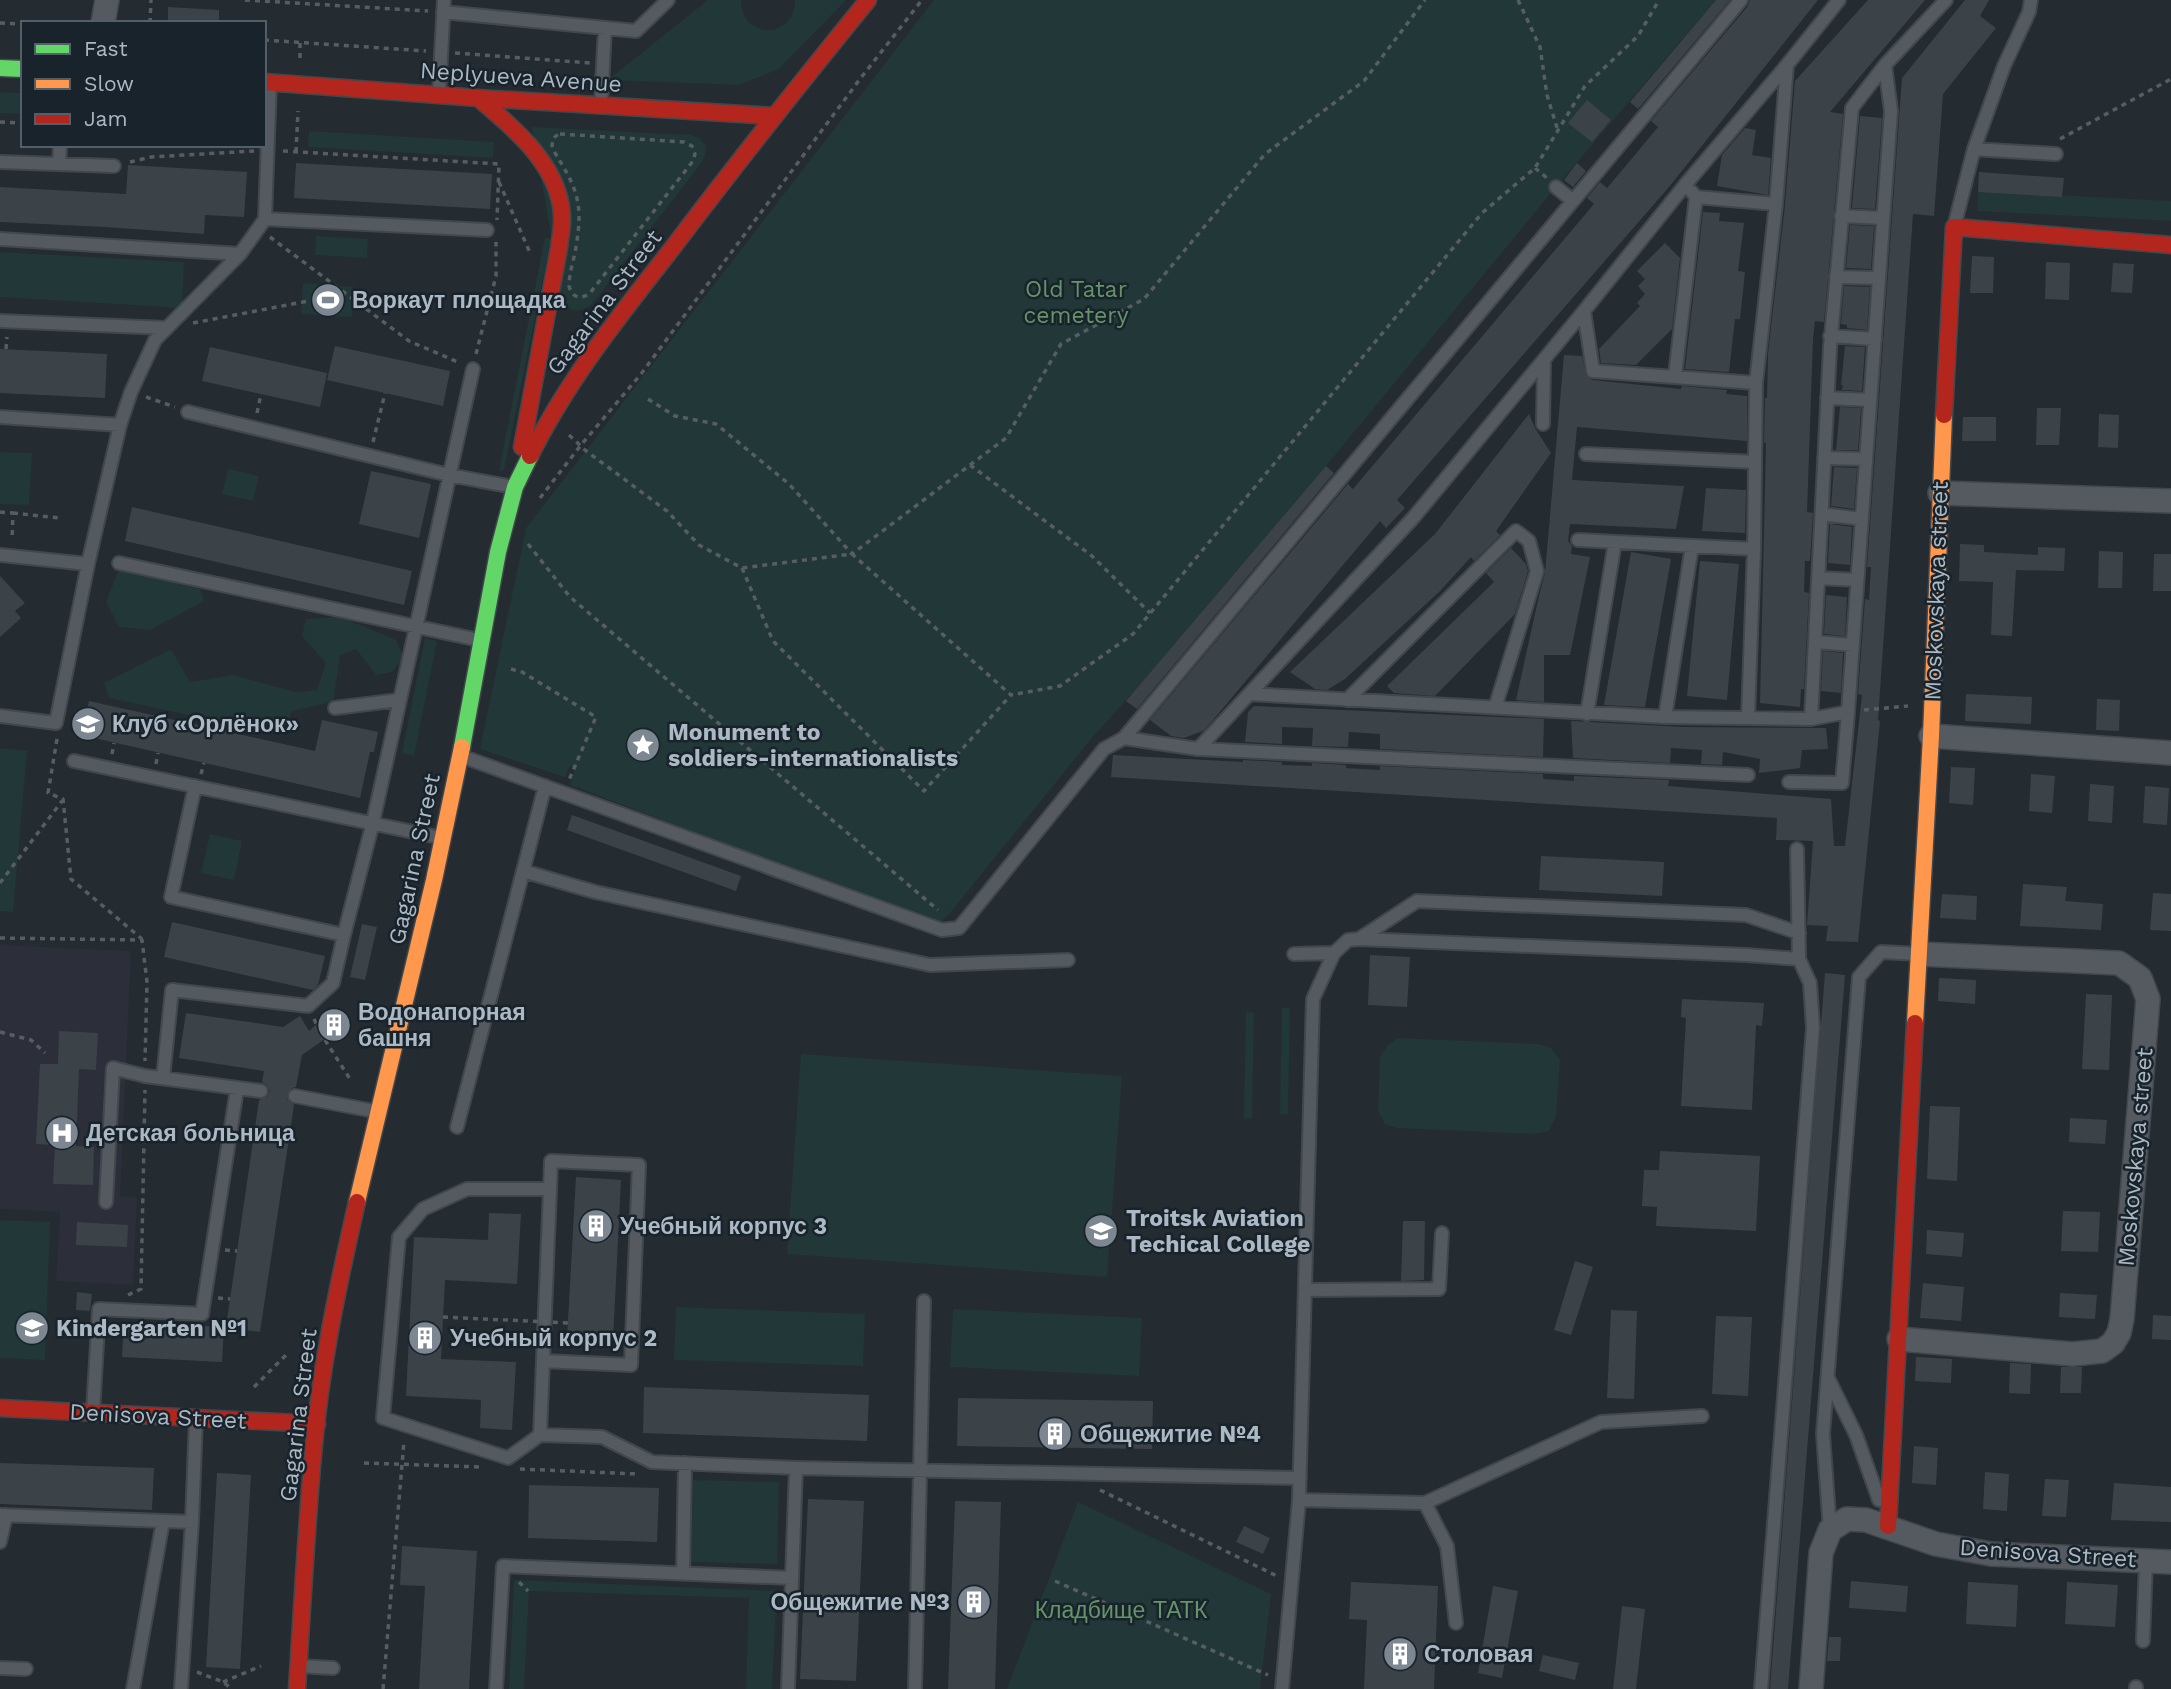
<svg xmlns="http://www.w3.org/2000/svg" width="2171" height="1689" font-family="'Work Sans',sans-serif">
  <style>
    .medical { fill: #2c2e3a }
    .green { fill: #223737 }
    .building { fill: #3c4348 }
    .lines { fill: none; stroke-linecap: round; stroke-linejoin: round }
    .lane-casing { stroke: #42474c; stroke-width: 16 }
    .street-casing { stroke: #42474c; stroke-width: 26 }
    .fast-casing { stroke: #42474c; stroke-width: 19 }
    .slow-casing { stroke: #42474c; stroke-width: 19 }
    .jam-casing { stroke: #42474c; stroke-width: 19 }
    .path { stroke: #575e63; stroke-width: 3.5; stroke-dasharray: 5 5; stroke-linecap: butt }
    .lane { stroke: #545a60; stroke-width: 12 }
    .street { stroke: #545a60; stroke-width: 23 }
    .fast { stroke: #63d668; stroke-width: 16 }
    .slow { stroke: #ff974d; stroke-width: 16 }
    .jam { stroke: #b3261e; stroke-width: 16 }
    .path-bridge { stroke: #575e63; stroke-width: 3.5; stroke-dasharray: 5 5; stroke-linecap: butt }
    .labels { text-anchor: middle; stroke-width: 5; stroke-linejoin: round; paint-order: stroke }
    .street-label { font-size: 23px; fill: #acb9c4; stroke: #18232b }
    .park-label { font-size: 23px; fill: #649468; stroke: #18232b }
    .poi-label { font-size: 23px; font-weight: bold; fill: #acb9c4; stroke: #18232b; text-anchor: start }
  </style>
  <rect width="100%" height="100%" fill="#242b31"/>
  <!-- medical -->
  <path class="medical" d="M0,945l131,6 -11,245 17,1 -4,88 -77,-4 4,-69 -60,-3z"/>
  <!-- green -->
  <path class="green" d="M708,0h33c0,40 54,40 54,0h51l-67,69 -40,16 -131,-5z
    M934,0h782l-160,187 -230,279 -180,212 -55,61 -141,174 -12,11 -368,-139 5,-16 -5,-3 -5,11 -85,-28 46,-221z
    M0,92l23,1v21l-23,-1z
    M532,127l158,8 9,3 7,8 -1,10 -5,9 -107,138c-11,10 -22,11 -30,-2z
    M309,131l185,11 -1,16 -185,-11z
    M1978,191l193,10v20l-194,-10z
    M316,236l52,3 -1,19 -52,-3z
    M545,237l6,2 -47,231h-5z
    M0,252l184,10 -2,46 -182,-11z
    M303,283l51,4 -2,30 -51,-3z
    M0,452l32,1 -3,52 -29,-1z
    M228,469l31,7 -6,25 -31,-7z
    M119,569l81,20 4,12 -54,29 -31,-3 -13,-25z
    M341,617l55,23 8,18 -12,14 -16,3 -20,-26 -16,7 -7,46 -41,9 -10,24 -173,-37 -5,-15 67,-34 19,33 43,-7 63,17 21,-2 9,-27 -24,-27 4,-17z
    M425,638l12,3 -23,115 -12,-3z
    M0,748l27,3 -14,161 -13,-1z
    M210,834l32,7 -8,39 -33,-7z
    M1282,1008h8l-2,106h-8z
    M1246,1012l8,1 -2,105h-8z
    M1398,1038l140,6 13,4 9,12 -4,57 -7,14 -16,3 -136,-6 -12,-4 -7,-13 2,-54 8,-12z
    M801,1054l321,22 -15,201 -320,-23z
    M0,1220l50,2 -5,138 -45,-2z
    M676,1307l189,7 -2,52 -189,-6z
    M953,1309l189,9 -3,58 -189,-9z
    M693,1480l86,2 -2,82 -86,-2z
    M1078,1502l193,92 -11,95h-253z
    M514,1580l263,11 -5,98h-26l3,-91 -220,-7 -5,98h-15z"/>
  <!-- building -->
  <path class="building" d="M1716,0h14l-92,109 -8,-7z
    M1750,0h68l-149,187 -272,313 8,8 -19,20 -6,-7 -172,205 -5,5 -19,7 -13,-2 -21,-16 198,-236 5,5 241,-285 -7,-6 13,-16 7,6 27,-32 24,-29 -7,-6 97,-115z
    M1868,0h57l-95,112 13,2 -19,208 -9,-1 -2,18 -6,173 6,1 -3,48h-5l-1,31 5,1 -5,96h-3l-1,18 -40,-4 6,-260h-2l1,-45h2l1,-44 17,-149 10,-124z
    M1965,0h24l-9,16 16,12 -53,66 -9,122 -21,-2 -35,506 2,1 -22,221 -32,-1 2,-15 -21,-1 6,-84 -37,-1 1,-22 -666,-41 2,-22 130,7v-2l39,2v3l30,1v-3l34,2v3l34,2v-4l163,8v5l31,2v-5l95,4 -1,6 163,13 3,47h11l17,-151 -4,-1 7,-95 4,1 2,-33h-4l35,-489z
    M168,7l51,3v13h-51z
    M1587,100l24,20 -19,22 -24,-19z
    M1860,116l22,2 -7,91 -23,-1z
    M1745,128l11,2 -4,25 19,3 -3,37 -51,-9 5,-31z
    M296,163l196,11 -2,35 -196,-11z
    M1577,163l9,8 -13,16 -9,-7z
    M128,165l119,7 -3,45 -39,-2 -1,19 -99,-7 -105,-5v-35l126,7z
    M1979,172l85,6 -2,19 -84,-5z
    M1703,212l17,1 -1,8 25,2 -6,48 7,1 -5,47h-5l-6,53 -44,-3z
    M1850,225l24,1 -3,43 -25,-1z
    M1665,243l15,15 -8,71 -36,36 -35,-2 -2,-14 41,-43 -3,-3 8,-9 -7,-8 7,-7 -8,-8z
    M1972,256l22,1 -1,36h-23z
    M2046,262l24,1 -1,37 -24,-1z
    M2113,263l21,1 -2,29 -21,-1z
    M1844,286l26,1 -3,43 -20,-2v-3l-6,-1z
    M335,346l115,25 -7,35 -116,-26z
    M1845,346l20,1 -3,44 -20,-1 1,-5h-2z
    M210,347l117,26 -7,34 -118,-26z
    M0,349l107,5 -2,44 -105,-5z
    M1564,355l18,1 4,19 6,5 89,9 1,-3 45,4 -1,4 21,2v45l-170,-14 -5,53 112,6 -8,43 -106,-5 -2,17 4,5 -1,8 19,3 -20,98h-26v47l-28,-2 23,-104 6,-23z
    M1840,407l21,1 -3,42h-22z
    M2037,408h24l-2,37h-23z
    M1529,414l6,14 16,25 -55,78 4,4 -26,26 -3,-4 -31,34 -95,88 -18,11 -12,-1 -25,-17 145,-138z
    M2099,414l20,1 -1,33 -20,-1z
    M1963,417h33v24h-34z
    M1326,466l8,7 -197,236 -11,-8z
    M1834,467l23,1 -3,41 -23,-3z
    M371,471l60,13 -12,54 -60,-14z
    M1706,488l40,2 -1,43 -43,-2z
    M132,507l280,64 -8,34 -279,-64z
    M1830,524l22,3 -2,38 -22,-2z
    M1960,544l24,1v7l54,3v-8l27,1 -1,23 -48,-1 -4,66 -21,-1 2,-53 -34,-1z
    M1511,548l15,16 2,7 -13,43 -80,82 -41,-3 -7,-7 107,-104 -8,-9z
    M2099,551l24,1 -1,36h-24z
    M1631,552l40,7 -26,148 -41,-2z
    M2154,554h17v37h-18z
    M1700,561l39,3 -12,136 -40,-4z
    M0,576l25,27 -10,8 6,7 -21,19z
    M1826,595l21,2 -2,39 -21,-2z
    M1823,651l20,2 -2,40 -20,-2z
    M1966,694l66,3 -1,27 -66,-3z
    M2097,699l23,1 -1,31 -23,-1z
    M89,701l226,50 7,-31 56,12 -4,20h-4l-10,46 -279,-63z
    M1254,706l290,13 -1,38 -163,-8v-15l-31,-2 -1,15 -36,-1 1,-18 -31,-1v17l-37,-2 3,-30z
    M1571,721l112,6 143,1 2,21 -26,1 -2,18 -41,5 1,-14 -37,-7 -1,13 -21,-1 1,-14 -31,-2 -1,15 -97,-5z
    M1951,767l24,1 -2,37 -24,-2z
    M2031,774l24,2 -3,37 -23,-2z
    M2090,784l24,2 -2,37 -24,-2z
    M2145,786l24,2 -2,37 -24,-2z
    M572,815l169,61 -5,15 -169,-61z
    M1541,856l123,6 -2,34 -123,-6z
    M2023,884l44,3 -2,14 38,3 -2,26 -81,-4z
    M2153,893l18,1v37l-21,-1z
    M1942,894l35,2 -1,24 -36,-2z
    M172,922l153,34 -7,29 -5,5 -149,-33z
    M362,924l15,3 -12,53 -15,-3z
    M1370,955l40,2 -3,50 -39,-2z
    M1825,973l20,2 -57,714h-18z
    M1939,978l37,2 -1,24 -37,-3z
    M2086,994l26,1 -3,75 -27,-1z
    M1682,999l82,4 -2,23 -6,-1 -4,85 -71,-4 5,-88 -5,-1z
    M330,1012l10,1 6,8v10l-8,6 -9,-1 -27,19 -6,32 -4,1 -5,6v5l7,6 -34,227 -34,-5 33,-227 8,-3 3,-6 -3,-6 -5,-3 2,-11 -85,-13 7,-45 97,14 17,-11 9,15z
    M59,1031l39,2 -2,37 -17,-1 -3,77 18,1 -1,38 -40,-1 2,-39 -19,-1 4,-80h18z
    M1930,1106l30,1 -3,74 -30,-2z
    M2070,1118l37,2 -2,24 -36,-2z
    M1660,1151l100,5 -4,75 -100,-5 1,-19 -15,-1 2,-36h15z
    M576,1177l45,3 -8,160 -46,-2z
    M2063,1211l37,1 -2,40 -37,-1z
    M489,1213l32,1 -4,70 -72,-4 -4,79 75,3 -4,68 -32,-2 1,-28 -75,-4 8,-159 74,3z
    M1403,1221h22l-1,59 -23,1z
    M77,1222l51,3 -1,22 -51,-2z
    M1927,1230l37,3 -2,24 -36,-3z
    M1575,1261l18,6 -22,68 -17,-5z
    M1923,1283l41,4 -3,34 -41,-3z
    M77,1292l15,2 -2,17 -14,-1z
    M2060,1293l37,2 -2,24 -36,-2z
    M1611,1310l26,1 -3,88 -27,-1z
    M2153,1315l18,1v24l-19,-1z
    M1716,1316l36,1 -4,79 -36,-2z
    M124,1322l100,5 -2,35 -100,-5z
    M1916,1357l36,2 -1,24 -36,-2z
    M2010,1363l21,1 -1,30 -21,-1z
    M2061,1367h21l-1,26h-21z
    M644,1387l225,8 -2,46 -224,-8z
    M958,1398l195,3 -1,48 -195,-3z
    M1914,1446l24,2 -2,37 -24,-2z
    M0,1463l154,5 -2,42 -152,-6z
    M1985,1472l24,2 -2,37 -24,-2z
    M217,1473l34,2 -11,194 -34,-2z
    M2045,1479l24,1 -3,37 -24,-1z
    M2114,1483l57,4v35l-60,-2z
    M529,1485l130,3 -2,54 -129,-4z
    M808,1499l56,2 -8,180 -56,-2z
    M955,1501l46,1 -6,187h-47z
    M1244,1526l26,12 -7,16 -27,-12z
    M402,1546l75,5 -8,138h-50l6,-103 -25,-1z
    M1851,1581l57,5 -2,26 -57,-4z
    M1351,1582l87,4 -4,103h-70l3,-69 -18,-1z
    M1968,1582l50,3 -2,42 -50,-3z
    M2067,1582l51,3 -3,42 -50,-3z
    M1493,1586l25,5 -16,87 -24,-5z
    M1622,1606l23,3 -9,80h-23z
    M1829,1637h12l-1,24h-13z
    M1543,1655l36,8 -4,17 -36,-9z"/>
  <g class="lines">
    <!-- lane casing -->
    <g class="lane-casing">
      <path id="lane" d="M443,12l193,19 32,-31
        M439,94l5,-94
        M601,104l4,-76
        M1974,149l82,5
        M0,162l114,4
        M59,164l1,-19
        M1556,187l17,14
        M1692,192l4,5 80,7
        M1841,216l42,2
        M265,219l222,11
        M1954,227l20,-78 30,-83 25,-54 2,-12
        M0,239l240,15
        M1836,277l43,1
        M1584,311l9,60 163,12
        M0,321l167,7
        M1830,336l45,3
        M1675,376l21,-179
        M1827,398l43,2
        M188,412l261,63 65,12
        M0,417l120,8
        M1543,424l1,-64
        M1586,454l169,8
        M1824,458l42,1
        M1822,514l40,5
        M1578,540l176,9
        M0,555l88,9 32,-139 11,-33 24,-52 85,-86 25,-35 5,-136
        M119,563l360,77
        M1819,578l38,2
        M1816,642l37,3
        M1249,694l416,23 146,2 37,-7
        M1347,700l169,-169 13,10 8,30 -42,137
        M335,708l64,-8
        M1587,714l28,-172
        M0,716l56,7 32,-159
        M1665,717l27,-171
        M1748,718l6,-169 2,-166 20,-179 11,-139 52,-65
        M1811,719l19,-371 22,-240 33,-43 61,-65
        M1124,738l74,11 550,26
        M1198,749l216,-232 170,-206 101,-126 102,-120
        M461,756l481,174 17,-2 145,-179 20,-11 617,-738
        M74,761l368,77
        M1789,782l53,1 6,-71 43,-601 -6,-46
        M195,786l-24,111 173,38 29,-113 100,-453
        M1797,849l2,110
        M523,871l72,21 335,73 138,-5
        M1359,939l58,-38 329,14 53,18
        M1294,954l40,-1
        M163,1078l9,-88 136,16 25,-23 11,-48
        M295,1096l84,16
        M457,1127l88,-341
        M550,1189h-83l-44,20 -24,28 -16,181 125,40 32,-23 62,2 50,25 144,6 504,10
        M106,1202l7,-134 32,8 116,15
        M1305,1290l134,-1 3,-56
        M1828,1378l28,57 23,65
        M93,1412l6,-103 103,5 35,-225
        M540,1435l10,-246 1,-28 88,4 -8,200 -88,-4
        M1299,1500l126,3 176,-81 101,-6
        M1425,1503l22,43 9,77
        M0,1515l192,7
        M1830,1530l-7,-96 36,-457 22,-25 38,2
        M0,1542l6,-27
        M683,1573l2,-110
        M2143,1641l3,-81
        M298,1666l35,2
        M0,1668l26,1
        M133,1689l30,-168
        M181,1689l11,-167 4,-104
        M496,1689l7,-123 288,12
        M788,1689l8,-221
        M915,1689l9,-388
        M1282,1689l17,-189 14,-501 21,-46 14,-13 11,-1 387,16 53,4 11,24 3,45 -52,661
        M2136,1689v-2"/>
    </g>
    <!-- street casing -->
    <g class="street-casing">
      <path id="street" d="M103,23l4,-23
        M1940,493l231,8
        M1931,736l240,17
        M1899,1339l174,15 29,-3 11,-8 6,-10 3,-14 26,-320 -8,-21 -21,-15 -199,-9
        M1811,1689l10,-136 9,-23 17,-11 19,1 70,24 55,10 180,8"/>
    </g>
    <!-- fast casing -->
    <g class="fast-casing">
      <path id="fast" d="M0,68l23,1
        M462,747l36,-195 17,-65 15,-31"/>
    </g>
    <!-- slow casing -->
    <g class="slow-casing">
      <path id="slow" d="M1915,1023l16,-287 13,-321
        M357,1202l77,-322 28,-133"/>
    </g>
    <!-- jam casing -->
    <g class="jam-casing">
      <path id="jam" d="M264,82l214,16 296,18
        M478,98c36,30 81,67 84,117 1,11 -2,22 -3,33l-37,199
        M1944,415l10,-188 217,18
        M530,456c38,-77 91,-142 144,-210 63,-83 128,-165 194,-246
        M0,1408l317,16
        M1888,1526l27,-503
        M297,1689c5,-78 9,-156 16,-234 7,-85 25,-170 44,-253"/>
    </g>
    <!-- path -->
    <path class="path" d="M245,0l183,11
      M1518,0l22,47 7,48 11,36
      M0,23l23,1
      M150,23l1,-23
      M264,40l162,11
      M455,53l135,10
      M300,58v-16
      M0,122l23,1
      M560,134l124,8 8,4 3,8 -2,7 -103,132c-9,7 -18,5 -21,-7 0,-13 5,-26 7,-39 8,-47 0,-60 -24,-99 0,-7 1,-12 8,-14z
      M2060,139l111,-60
      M283,151l216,13 -2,56
      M296,152l2,-41
      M130,162l21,-5 103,-6
      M1535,168l12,10
      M499,182l32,73
      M270,237l139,104 51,22
      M193,323l152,-29
      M6,349l1,-12
      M476,354l20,-78v-34
      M146,397l29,10
      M648,399l27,17 41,8 73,60 63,70 154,-116 55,-94 83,-45 121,-145 99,-73 61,-81
      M257,413l4,-19
      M569,435l16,15 82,61 32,34 43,23 110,-14 159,141 49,-9 73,-52 349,-421 53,-45 50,-82 53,-50 21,-36
      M373,442l12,-49
      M970,465l122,91 58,57
      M540,498l41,-53 60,-71 219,-295 62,-79
      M0,512l13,1 -1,27
      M13,513l46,5
      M528,544l42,53 368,313
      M742,568l31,73 151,150 87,-96
      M511,669l11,3 74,45 -27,63
      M1864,710l44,-4
      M57,739l-9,54 15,6 8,80 71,60
      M112,754l2,-11
      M156,764l2,-11
      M201,774l3,-11
      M0,883l62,-82
      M0,938l142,2 5,42 -2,79
      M314,1019l5,11
      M0,1032l31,8 14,13
      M325,1040l25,39
      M225,1250l12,1
      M128,1295l13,-6 4,-199
      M218,1298l12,1
      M254,1387l33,-33
      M364,1463l117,4
      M520,1469l118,5
      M1100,1490l179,87
      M1055,1581l213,94
      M519,1582l9,9
      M197,1672l26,10 9,7
      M223,1682l38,-16
      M383,1689l21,-248"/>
    <!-- lane -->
    <use href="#lane" class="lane"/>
    <!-- street -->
    <use href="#street" class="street"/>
    <!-- fast -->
    <use href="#fast" class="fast"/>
    <!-- slow -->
    <use href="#slow" class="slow"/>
    <!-- jam -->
    <use href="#jam" class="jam"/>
    <!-- path-bridge -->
    <path class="path-bridge" d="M443,1317l125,6"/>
  </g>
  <!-- icons -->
  <defs>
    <g id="stadium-disc" transform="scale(1.75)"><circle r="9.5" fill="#7c8791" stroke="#18232b"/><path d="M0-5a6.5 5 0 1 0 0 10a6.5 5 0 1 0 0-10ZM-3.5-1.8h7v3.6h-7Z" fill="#fff"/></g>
    <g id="school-disc" transform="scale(1.75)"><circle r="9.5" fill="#7c8791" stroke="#18232b"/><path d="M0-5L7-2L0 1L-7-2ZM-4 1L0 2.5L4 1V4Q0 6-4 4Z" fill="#fff"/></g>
    <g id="sight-disc" transform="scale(1.75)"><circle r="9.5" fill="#7c8791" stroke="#18232b"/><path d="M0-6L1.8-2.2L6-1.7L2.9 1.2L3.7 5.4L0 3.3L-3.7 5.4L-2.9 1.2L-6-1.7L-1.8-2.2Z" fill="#fff"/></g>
    <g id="building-disc" transform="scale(1.75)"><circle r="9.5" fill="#7c8791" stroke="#18232b"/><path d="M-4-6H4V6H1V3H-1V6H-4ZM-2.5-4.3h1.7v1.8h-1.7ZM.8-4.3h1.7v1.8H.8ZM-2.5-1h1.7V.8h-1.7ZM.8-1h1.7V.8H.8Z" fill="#fff"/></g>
    <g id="hospital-disc" transform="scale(1.75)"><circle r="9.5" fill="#7c8791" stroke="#18232b"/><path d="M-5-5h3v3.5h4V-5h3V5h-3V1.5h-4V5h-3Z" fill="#fff"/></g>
    <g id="university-disc" transform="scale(1.75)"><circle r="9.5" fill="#7c8791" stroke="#18232b"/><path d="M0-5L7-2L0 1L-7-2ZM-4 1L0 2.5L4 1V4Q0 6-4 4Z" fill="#fff"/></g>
  </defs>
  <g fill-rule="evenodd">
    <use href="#stadium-disc" x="328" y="300"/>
    <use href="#school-disc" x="88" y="724"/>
    <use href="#sight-disc" x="643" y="745"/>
    <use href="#building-disc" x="334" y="1025"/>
    <use href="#hospital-disc" x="62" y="1133"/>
    <use href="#building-disc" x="596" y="1226"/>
    <use href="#university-disc" x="1101" y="1231"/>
    <use href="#school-disc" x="32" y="1328"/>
    <use href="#building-disc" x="425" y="1338"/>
    <use href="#building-disc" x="1055" y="1434"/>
    <use href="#building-disc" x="974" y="1602"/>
    <use href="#building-disc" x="1400" y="1654"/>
  </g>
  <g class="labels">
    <!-- street labels -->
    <g class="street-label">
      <text transform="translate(521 77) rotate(4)" y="8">Neplyueva Avenue</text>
      <text transform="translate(604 302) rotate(-53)" y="8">Gagarina Street</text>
      <text transform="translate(1936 591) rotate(-88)" y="8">Moskovskaya street</text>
      <text transform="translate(414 859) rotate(-78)" y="8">Gagarina Street</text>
      <text transform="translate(2135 1157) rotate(-85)" y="8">Moskovskaya street</text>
      <text transform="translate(298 1415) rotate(-83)" y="8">Gagarina Street</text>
      <text transform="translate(158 1416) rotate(3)" y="8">Denisova Street</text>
      <text transform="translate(2048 1553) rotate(4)" y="8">Denisova Street</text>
    </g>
    <!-- park labels -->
    <g class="park-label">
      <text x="1076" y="297">Old Tatar<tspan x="1076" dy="26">cemetery</tspan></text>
      <text x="1121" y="1618">Кладбище ТАТК</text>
    </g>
    <!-- poi labels -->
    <g class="poi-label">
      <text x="352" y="308">Воркаут площадка</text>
      <text x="112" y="732">Клуб «Орлёнок»</text>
      <text x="668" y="740">Monument to<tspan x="668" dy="26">soldiers-internationalists</tspan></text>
      <text x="358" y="1020">Водонапорная<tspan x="358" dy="26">башня</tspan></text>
      <text x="86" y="1141">Детская больница</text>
      <text x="1126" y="1226">Troitsk Aviation<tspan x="1126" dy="26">Techical College</tspan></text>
      <text x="620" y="1234">Учебный корпус 3</text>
      <text x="56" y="1336">Kindergarten №1</text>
      <text x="450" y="1346">Учебный корпус 2</text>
      <text x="1080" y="1442">Общежитие №4</text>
      <text x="950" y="1610" text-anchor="end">Общежитие №3</text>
      <text x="1424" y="1662">Столовая</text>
    </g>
  </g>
  <!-- legend -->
  <rect x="21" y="21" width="245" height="126" fill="#18232b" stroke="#535f68" stroke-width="2"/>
  <rect x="35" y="44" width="35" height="10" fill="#63d668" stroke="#535f68" stroke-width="2"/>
  <text x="84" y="56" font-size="21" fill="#acb9c4">Fast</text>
  <rect x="35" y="79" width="35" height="10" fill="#ff974d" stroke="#535f68" stroke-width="2"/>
  <text x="84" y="91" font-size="21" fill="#acb9c4">Slow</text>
  <rect x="35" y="114" width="35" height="10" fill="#b3261e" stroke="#535f68" stroke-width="2"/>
  <text x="84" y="126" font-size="21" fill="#acb9c4">Jam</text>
</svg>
